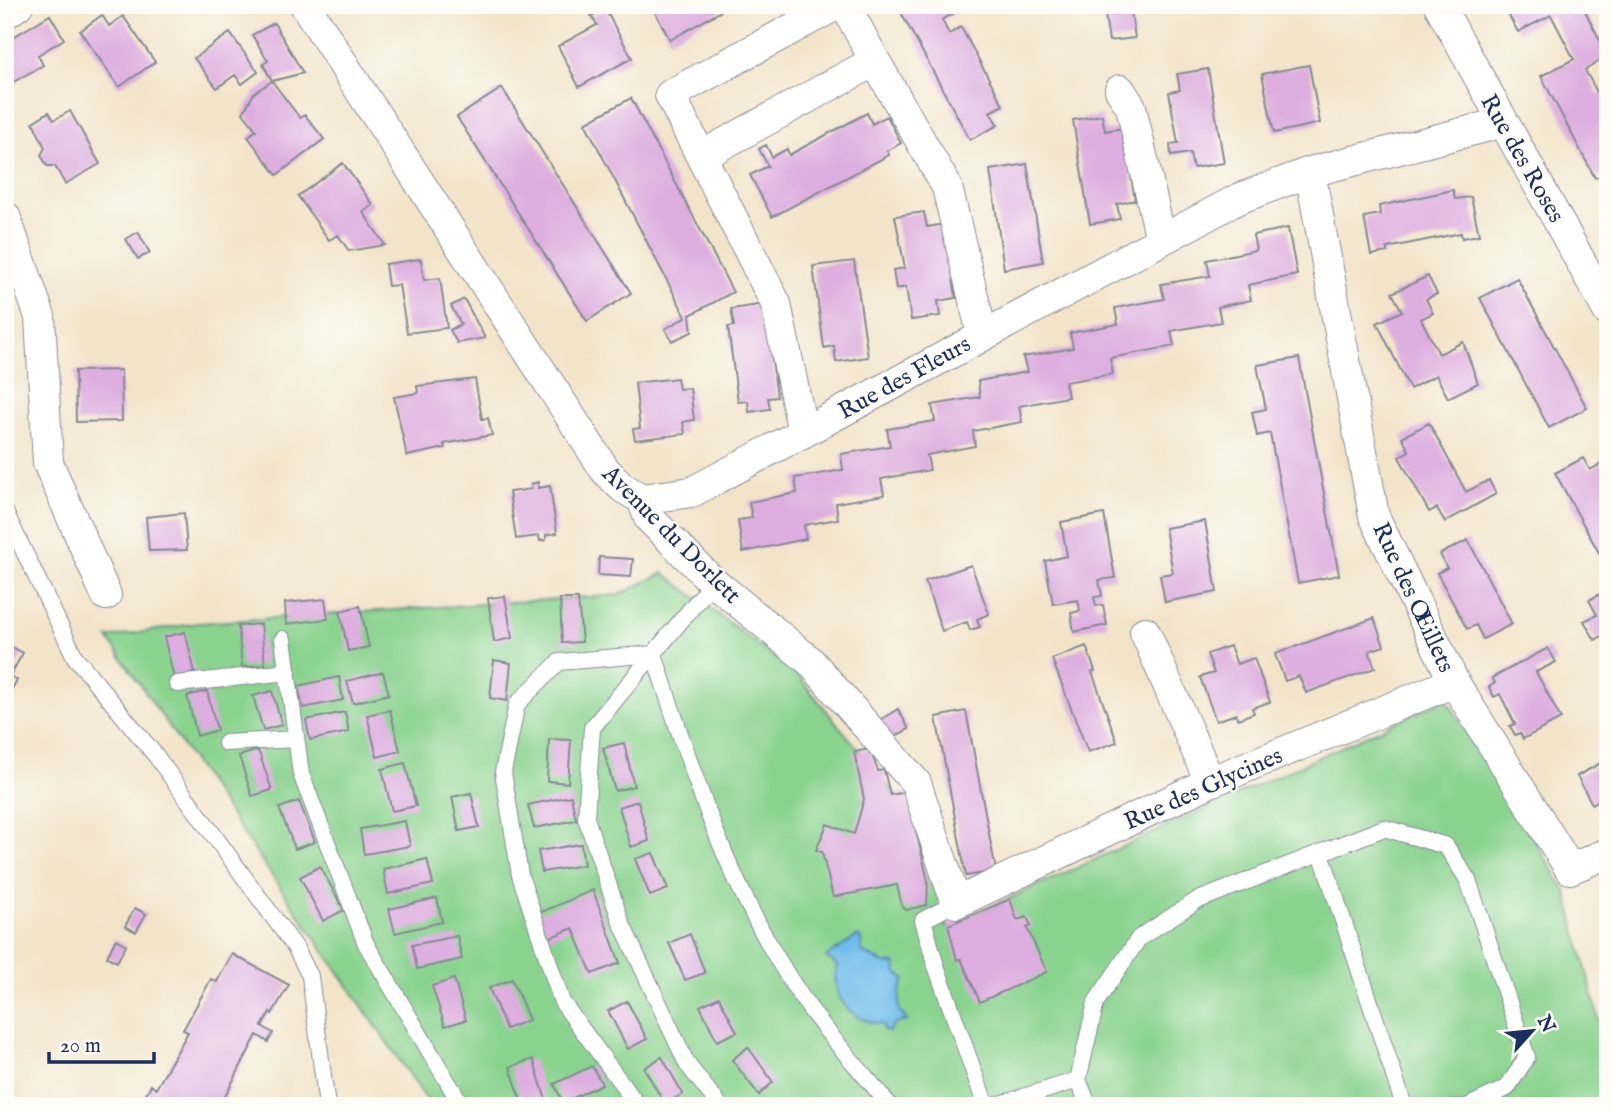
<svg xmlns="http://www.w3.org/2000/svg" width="1613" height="1111" font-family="'IM FELL English',serif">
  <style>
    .green { fill: #8ad38f; stroke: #528176; stroke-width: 2 }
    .water { fill: #70bcea; stroke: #4676a4; stroke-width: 2 }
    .building { fill: #ddaedf }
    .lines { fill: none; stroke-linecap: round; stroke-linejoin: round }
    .lane-casing { stroke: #868a94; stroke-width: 18 }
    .street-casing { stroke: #868a94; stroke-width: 32 }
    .lane { stroke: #fff; stroke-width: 16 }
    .street { stroke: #fff; stroke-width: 30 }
    .labels { text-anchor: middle; stroke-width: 5; stroke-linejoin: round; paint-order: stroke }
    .street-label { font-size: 24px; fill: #1b2f5e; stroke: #fdfcf7 }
  </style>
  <rect width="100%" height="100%" fill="#fdfcf7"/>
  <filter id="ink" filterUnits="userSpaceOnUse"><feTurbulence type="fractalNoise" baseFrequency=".0143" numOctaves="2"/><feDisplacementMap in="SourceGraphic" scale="14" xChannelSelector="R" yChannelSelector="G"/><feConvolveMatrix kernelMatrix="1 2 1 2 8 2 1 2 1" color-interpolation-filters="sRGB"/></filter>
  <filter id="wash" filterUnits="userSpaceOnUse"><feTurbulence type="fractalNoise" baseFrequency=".00686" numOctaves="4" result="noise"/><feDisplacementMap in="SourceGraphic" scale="28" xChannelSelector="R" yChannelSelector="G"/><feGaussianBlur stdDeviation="1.57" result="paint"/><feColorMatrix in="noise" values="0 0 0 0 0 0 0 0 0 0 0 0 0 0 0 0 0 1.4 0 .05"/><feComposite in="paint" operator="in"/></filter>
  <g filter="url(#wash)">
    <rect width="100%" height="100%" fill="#f2e4c9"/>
    <!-- green -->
    <path class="green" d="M664,573l133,102 114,138 34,96 2,18 499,-228 120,192 42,164v51h-1177l-323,-468 90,-15 421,-28z"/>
    <!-- water -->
    <path class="water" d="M858,936l3,3 1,13 22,11 12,1 1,9 8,6 -5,12 -1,19 8,11 -13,3 -5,8 -5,-2 -2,-6c-32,-3 -52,-27 -45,-59l-11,-8z"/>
    <g id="blocks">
      <!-- building -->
      <path class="building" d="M651,5h67l3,6 -51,29z
        M897,5h72l-27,15 7,14 12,-7 42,78 -13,7 8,13 -28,15z
        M1503,5h79l26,51 -23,14 13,24 10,-5v83l-13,6 -54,-102 33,-17 -23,-44 -33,17z
        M605,9l27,49 -53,29 -21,-41 39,-21 -6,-9z
        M1131,11l4,27 -26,3 -4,-26z
        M50,15l14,24 -26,16 5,10 -33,19 -5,-9v-33z
        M102,15l7,11 14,-10 32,46 -36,25 -39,-56z
        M274,23l29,50 -31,8 -9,-17 5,-3 -16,-26z
        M230,33l28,39 -16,12 -7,-9 -18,13 -23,-30z
        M1309,65l11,58 -46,10 -12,-59z
        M1208,69l16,94 -31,5 -3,-15 -19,3 -1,-12 8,-1 -9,-51 11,-2 -3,-16z
        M272,81l28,37 5,-3 19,24 -47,36 -29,-38 8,-7 -13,-17 11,-20z
        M502,88l129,205 -44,28 -130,-204z
        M631,98l102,194 -43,23 2,17 -20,9 -7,-12 21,-12 -101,-194z
        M70,111l30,53 -35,20 -10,-18h-8l-6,-11 4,-7 -12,-26 16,-10 5,8z
        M867,113l5,11 15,-8 14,27 -14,8 2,4 -117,62 -22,-42 18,-9 -9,-17 7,-4 6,12 15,-8 2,6z
        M1102,115l3,16 18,-3 12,72 -18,4 3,15 -30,5 -17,-104z
        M343,163l30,42 -10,7 22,33 -36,6 -11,-16 -9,5 -31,-44z
        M1027,164l16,98 -39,7 -14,-99z
        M1453,190l2,9 16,-2 8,38 -17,3 -1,-5 -74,15 1,4 -17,3 -7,-38 16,-3 -1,-8z
        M924,212l3,15 18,-3 11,74 -18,3 2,15 -29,4 -5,-33 -10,2 -3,-19 12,-2 -10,-52z
        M1288,228l9,47 -49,10 3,15 -33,7 3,15 -50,9 3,15 -64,12 3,16 -48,8 3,15 -49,9 3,16 -49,9 2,15 -48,9 3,15 -49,9 3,16 -48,8 2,16 -34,6 2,14 -63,13 -5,-32 14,-2 -3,-16 48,-9 -2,-15 48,-8 -2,-16 49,-8 -3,-17 48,-8 -3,-16 48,-8 -2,-16 49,-9 -4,-15 50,-9 -3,-15 48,-9 -3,-16 49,-9 -3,-15 49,-8 -3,-16 49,-10 -3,-15z
        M138,232l12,21 -12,6 -12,-20z
        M421,259l3,21 16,-2 7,50 -40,5 -8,-48 -11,1 -3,-22z
        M854,261l14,96 -32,5 -2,-16 -10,2 -11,-82z
        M1428,276l9,18 -11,5 7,14 -12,6 18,35 24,-12 15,41 -30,15 -12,-23 -26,14 -33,-66 25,-12 -10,-18z
        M1517,278l70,130 -38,20 -69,-130z
        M464,299l21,39 -28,5 -7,-13 11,-6 -10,-18z
        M765,304l12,93 -9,1 2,11 -21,3 -1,-11 -10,1 -10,-75 6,-1 -3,-17z
        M1299,358l40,217 -41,8 -28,-150 -13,3 -5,-24 14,-3 -9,-44z
        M121,370l1,51 -46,1 -1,-51z
        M677,378l2,11 11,-1 4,32 -11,2 2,12 -50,6 -2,-11 7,-1 -5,-45z
        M475,379l7,40 6,-1 4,17 -48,9 1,4 -38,8 -13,-59 24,-4 -1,-7z
        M1429,423l37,69 23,-12 7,14 -51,28 -8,-14 -8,4 -30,-55 10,-6 -7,-14z
        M1583,458l7,12 13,-7 5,8v87l-5,2 -48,-87z
        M538,482v6l12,-2 7,47 -11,2v5l-6,1 -1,-5 -23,3 -7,-47 23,-3 -1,-5z
        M184,513l3,37 -38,1 -3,-34z
        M1104,514l11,64 -16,2 3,16 -8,1 2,9 7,-1 4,20 -33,7 -3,-19 9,-2 -2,-11 -25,4 -8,-43 22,-5 -6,-34z
        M1205,521l12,71 -52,10 -5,-27 13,-2 -8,-45z
        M1468,540l44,84 -29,15 -7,-14 -9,4 -30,-56 10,-5 -7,-14z
        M599,557l34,2 -2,18 -33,-2z
        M971,565l18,49 -12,5 3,8 -10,3 -3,-8 -25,9 -17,-50z
        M1608,590v43l-13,7 -11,-19 13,-6 -8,-15z
        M505,596l7,42 -18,4 -6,-44z
        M325,599l3,20 -42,5 -1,-21z
        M560,599h18l4,43 -20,1z
        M360,606l9,41 -21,4 -8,-40z
        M1374,618l10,28 -15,5 6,17 -69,25 -7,-17 -14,5 -10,-27z
        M261,624l4,41 -23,2 -4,-41z
        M185,632l10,40 -21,6 -10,-41z
        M5,643l18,10 -13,23 7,4 -12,21z
        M1086,646l9,25 -3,1 25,70 -29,10 -36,-93z
        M1230,646l7,18 17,-6 16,44 -18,6 2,5 -16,6 -2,-5 -20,7 -16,-44 14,-4 -7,-19z
        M1548,648l8,14 -20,10 25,47 -38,20 -3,-6 -5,2 -5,-9 5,-2 -15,-30 -6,3 -5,-10 6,-4 -3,-5z
        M494,660l17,3 -4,38 -17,-3z
        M383,672l6,22 -36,9 -6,-22z
        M339,677l4,23 -40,8 -5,-22z
        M207,691l10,39 -20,6 -10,-40z
        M272,691l10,34 -19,5 -10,-34z
        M898,709l11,20 -19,10 -10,-19z
        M390,710l10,41 -23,6 -10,-42z
        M966,711l30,160 -30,5 -30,-159z
        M345,712l4,20 -39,8 -4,-20z
        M549,739l22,1 -3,43 -21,-2z
        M624,743l10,43 -19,5 -12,-43z
        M870,749l8,22 6,-1 6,25 17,-3 21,89 -1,24 -21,5 -4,-4 -5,-21 -64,12 -11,-45 -6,-2 11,-26 27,10 10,-35 -10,-47z
        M258,750l14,40 -20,6 -13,-40z
        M1608,759v50l-7,-10 -9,5 -15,-28z
        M405,763l11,43 -24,5 -10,-42z
        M471,793l8,34 -20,4 -7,-34z
        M571,796l5,24 -42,8 -6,-23z
        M299,801l16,41 -20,7 -16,-41z
        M638,801l11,40 -18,6 -12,-40z
        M405,821l5,25 -46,8 -4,-25z
        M581,844l3,21 -42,7 -4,-21z
        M653,853l15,36 -18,7 -15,-37z
        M427,859l6,25 -45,10 -5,-25z
        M320,866l24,44 -21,11 -23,-44z
        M593,890l27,73 -28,11 -19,-46 -24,10 -10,-25z
        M437,898l5,24 -47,11 -6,-24z
        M1010,899l7,21 10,-3 4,9 -4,2 20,44 -67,30 -19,-43 -4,1 -9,-35z
        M135,908l11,6 -10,18 -11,-6z
        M690,934l15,39 -20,7 -16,-37z
        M457,936l5,23 -45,10 -5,-24z
        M116,939l10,6 -9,17 -10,-5z
        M232,954l57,31 -17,29 -2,-2 -8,14 11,7 -5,9 -11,-7 -37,71h-81l12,-21 5,4 32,-57 -5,-2 28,-51 6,3z
        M454,979l12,41 -21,6 -13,-40z
        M512,979l17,41 -23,9 -17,-41z
        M719,997l18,35 -20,9 -17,-35z
        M627,1001l20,38 -19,10 -20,-38z
        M748,1047l25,35 -14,13 -27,-35z
        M662,1057l21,37 -18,10 -21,-36z
        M533,1059l13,41 -23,6 -13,-39z
        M592,1066l10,18 -39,19 -9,-19z"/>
    </g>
  </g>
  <g filter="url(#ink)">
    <use href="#blocks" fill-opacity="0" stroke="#868a94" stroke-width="2"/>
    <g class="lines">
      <!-- lane casing -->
      <g class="lane-casing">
        <path id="lane" d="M5,512l70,145 81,99 139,191 15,29 17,130
          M714,581l-122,147 -6,90 35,104 66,142 33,42
          M283,639l18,135 65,170 96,162
          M654,654c38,120 77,240 149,345 25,37 58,71 87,107
          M177,684l111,-12
          M226,743l70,-4
          M1321,853l83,253
          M956,903l-33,17 13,46 50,140
          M638,1106l-76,-104 -42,-127 -17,-103 14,-68 42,-42 95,-8
          M994,1106l84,-26
          M1089,1106l-11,-26 18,-78 43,-64 57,-37 188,-73 62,18 22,34 59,177 -20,31 -38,18"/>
      </g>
      <!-- street casing -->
      <g class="street-casing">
        <path id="street" d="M305,5l300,465 18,18 19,11 7,19 60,60 101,83 106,122 40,120 254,-121 244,-100
          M1439,5l169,306
          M5,14l13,-9
          M875,61l72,126 35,147
          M1120,90l11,17 30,133
          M703,155l172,-94 -30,-56
          M1310,172l64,344 80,166 116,187 38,-16
          M5,216l35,101 8,146 58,132
          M803,433l-27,-129 -106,-209 166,-90
          M642,499l50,-7 546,-293 72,-27 191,-49
          M1145,632l65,150"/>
      </g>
      <!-- lane -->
      <use href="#lane" class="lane"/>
      <!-- street -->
      <use href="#street" class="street"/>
    </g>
  </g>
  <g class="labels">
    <!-- street labels -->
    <g class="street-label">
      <text transform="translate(1523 158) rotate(60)" y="8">Rue des Roses</text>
      <text transform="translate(904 377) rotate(-29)" y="8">Rue des Fleurs</text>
      <text transform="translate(672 534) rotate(45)" y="8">Avenue du Dorlett</text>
      <text transform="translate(1414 597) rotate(65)" y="8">Rue des Œillets</text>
      <text transform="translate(1203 788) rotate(-24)" y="8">Rue des Glycines</text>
    </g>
  </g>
  <!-- margin -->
  <rect width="1613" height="1111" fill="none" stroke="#fdfcf7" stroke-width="28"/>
  <!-- north arrow -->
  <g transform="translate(1532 1031) rotate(63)" stroke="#fdfcf7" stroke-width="5" paint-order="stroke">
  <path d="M0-5L12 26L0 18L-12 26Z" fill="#1b2f5e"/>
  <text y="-10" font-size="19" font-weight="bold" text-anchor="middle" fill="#1b2f5e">N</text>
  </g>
  <!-- scale -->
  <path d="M49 1052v10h105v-10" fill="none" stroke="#1b2f5e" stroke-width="3.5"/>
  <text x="60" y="1052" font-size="21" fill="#1b2f5e" stroke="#fdfcf7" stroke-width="5" paint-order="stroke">20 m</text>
</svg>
